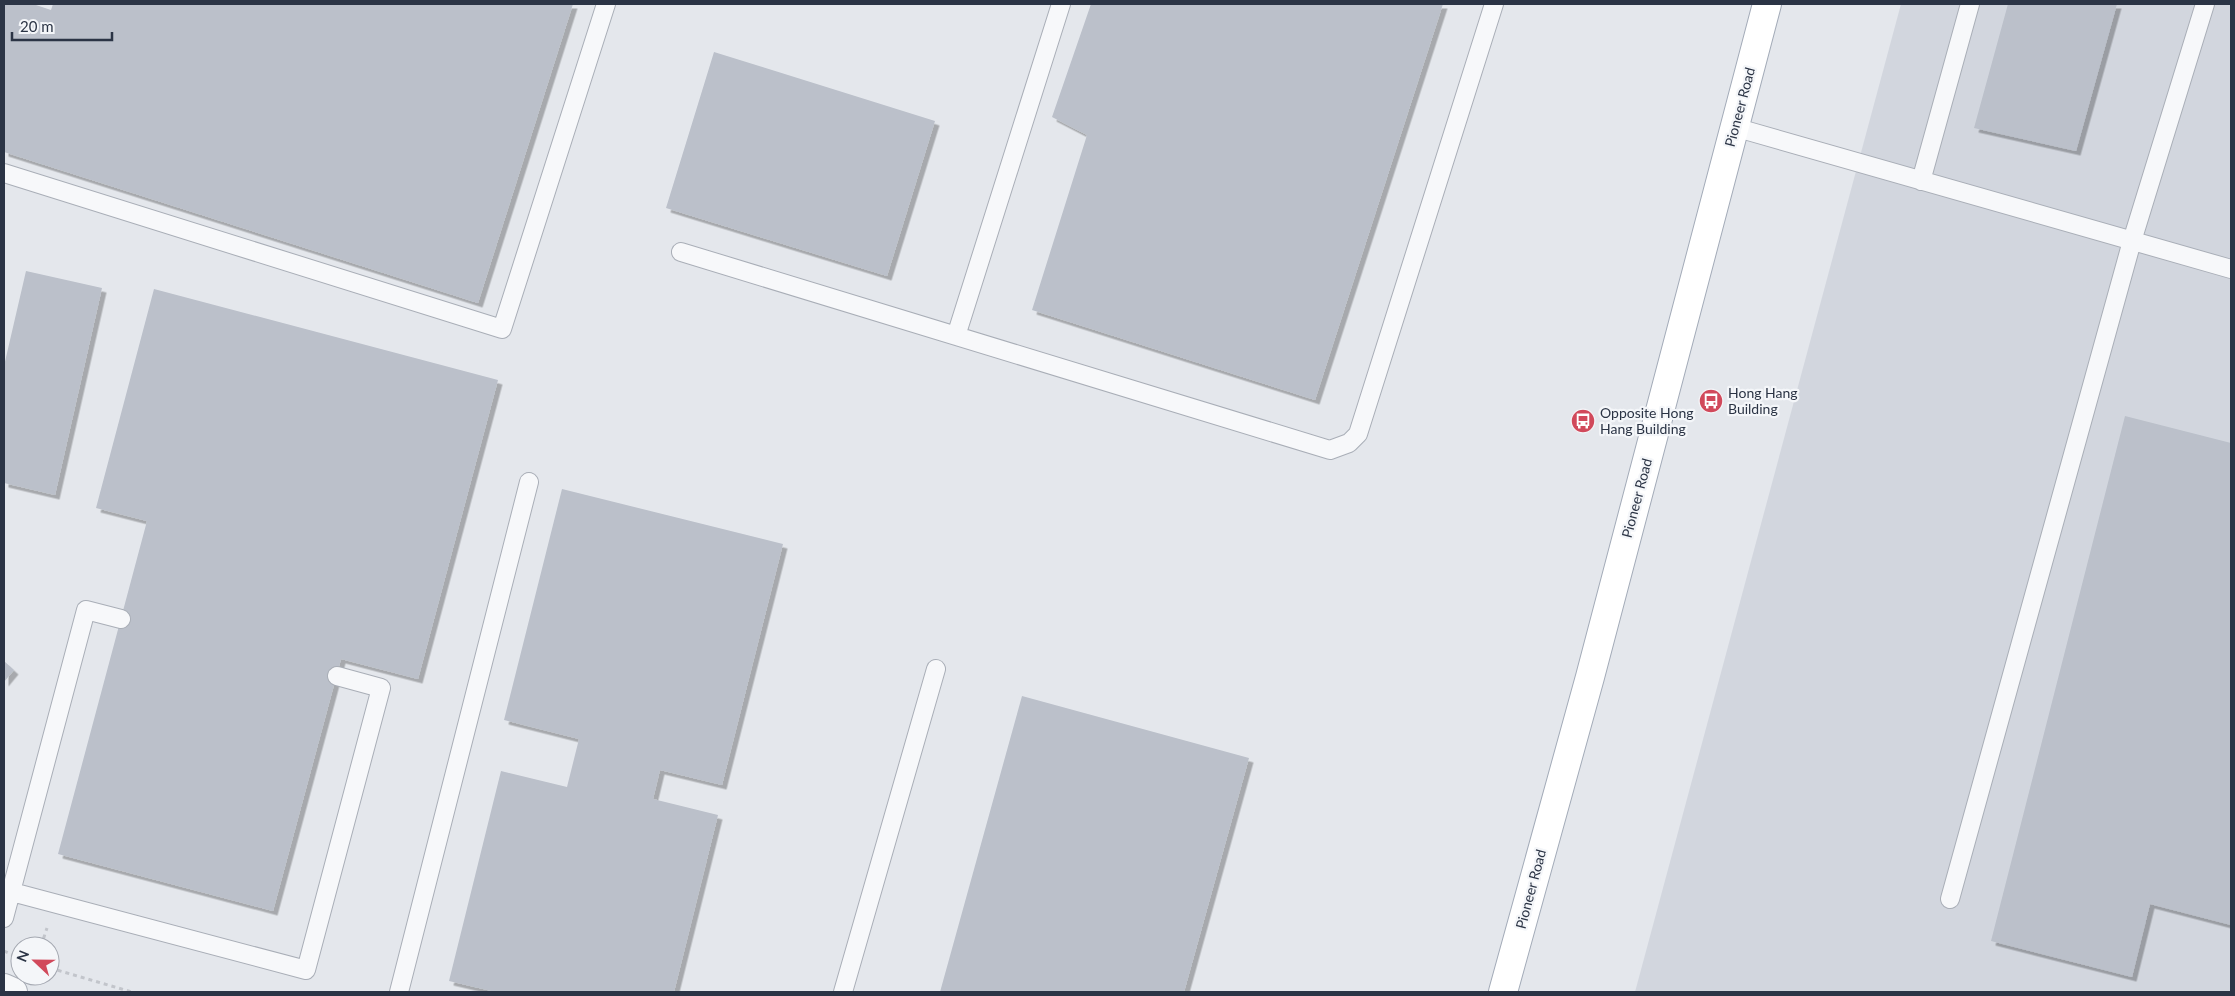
<svg xmlns="http://www.w3.org/2000/svg" width="2235" height="996" font-family="Lato,sans-serif">
  <style>
    .built { fill: #d2d6de }
    .building { fill: #bbc0ca; filter: url(#shadow) }
    .lines { fill: none; stroke-linecap: round; stroke-linejoin: round }
    .service-casing { stroke: #a9aeb7; stroke-width: 20 }
    .minor-casing { stroke: #a9aeb7; stroke-width: 30 }
    .primary-casing { stroke: #a3abb8; stroke-width: 30 }
    .path { stroke: #c2c5cb; stroke-width: 3; stroke-dasharray: 4 4; stroke-linecap: butt }
    .service { stroke: #f7f8fa; stroke-width: 18 }
    .minor { stroke: #f7f8fa; stroke-width: 28 }
    .primary { stroke: #fff; stroke-width: 28 }
    .labels { text-anchor: middle; stroke-width: 4.5; stroke-linejoin: round; paint-order: stroke }
    .street-label { font-size: 14px; fill: #2b3445; stroke: #f4f6f9 }
    .poi-label { font-size: 14px; fill: #2b3445; stroke: #f4f6f9; text-anchor: start }
  </style>
  <defs>
    <filter id="shadow"><feDropShadow dx="4.5" dy="4.5" stdDeviation="0" flood-color="#0004"/></filter>
  </defs>
  <rect width="100%" height="100%" fill="#e4e7ec"/>
  <!-- built -->
  <path class="built" d="M1901,4h330v988h-596z"/>
  <!-- building -->
  <path class="building" d="M4,4h29l18,6 2,-6h520l-95,299 -474,-151z
    M1091,4h352l-128,396 -283,-90 55,-175 -35,-18z
    M2008,4h109l-41,147 -102,-23z
    M714,52l221,69 -48,155 -221,-68z
    M26,271l76,17 -47,207 -51,-12v-117z
    M154,289l344,91 -80,299 -77,-20 -68,252 -215,-57 89,-333 -51,-13z
    M2125,416l106,27v482l-81,-21 -18,73 -141,-36z
    M562,489l221,55 -61,241 -62,-15 -7,29 65,16 -44,177h-178l-47,-11 52,-210 66,16 12,-48 -75,-19z
    M4,661l10,9 -10,12z
    M1022,696l227,62 -65,234h-244z"/>
  <g class="lines">
    <!-- service casing -->
    <g class="service-casing">
      <path id="service" d="M1734,127l497,142
        M4,173l498,156 104,-325
        M1921,181l49,-177
        M681,252l649,198 19,-7 9,-9 136,-430
        M956,336l105,-332
        M12,892l294,78 75,-282 -44,-12
        M1950,899l182,-658 73,-237
        M4,918l82,-308 35,9
        M399,992l130,-510
        M843,992l93,-323"/>
    </g>
    <!-- minor casing -->
    <g class="minor-casing">
      <path id="minor" d="M4,988l9,4"/>
    </g>
    <!-- primary casing -->
    <g class="primary-casing">
      <path id="primary" d="M1503,992l87,-315 177,-673"/>
    </g>
    <!-- path -->
    <path class="path" d="M41,946l6,-18
      M4,951l16,7
      M50,968l82,24"/>
    <!-- service -->
    <use href="#service" class="service"/>
    <!-- minor -->
    <use href="#minor" class="minor"/>
    <!-- primary -->
    <use href="#primary" class="primary"/>
  </g>
  <!-- icons -->
  <defs>
    <g id="bus-disc" transform="scale(1.25)"><circle r="9.5" fill="#d1495b" stroke="#f4f6f9"/><path d="M-5-6H5V4H4V6H2V4H-2V6H-4V4H-5ZM-3.5-4V0h7V-4ZM-3.5 1.2v1.5H-2V1.2ZM2 1.2v1.5H3.5V1.2Z" fill="#fff"/></g>
  </defs>
  <g fill-rule="evenodd">
    <use href="#bus-disc" x="1711" y="401"/>
    <use href="#bus-disc" x="1583" y="421"/>
  </g>
  <g class="labels">
    <!-- street labels -->
    <g class="street-label">
      <text transform="translate(1740 107) rotate(-75)" y="5">Pioneer Road</text>
      <text transform="translate(1637 498) rotate(-75)" y="5">Pioneer Road</text>
      <text transform="translate(1531 889) rotate(-75)" y="5">Pioneer Road</text>
    </g>
    <!-- poi labels -->
    <g class="poi-label">
      <text x="1728" y="398">Hong Hang<tspan x="1728" dy="16">Building</tspan></text>
      <text x="1600" y="418">Opposite Hong<tspan x="1600" dy="16">Hang Building</tspan></text>
    </g>
  </g>
  <!-- border -->
  <rect width="2235" height="996" fill="none" stroke="#2b3445" stroke-width="10"/>
  <!-- north arrow -->
  <g transform="translate(35 961) rotate(292)"><circle r="24" fill="#f4f6f9" stroke="#a4a8b1"/>
  <path d="M0-4L9 19L0 12L-9 19Z" fill="#d1495b"/>
  <text y="-8" font-size="14" font-weight="bold" text-anchor="middle" fill="#2b3445">N</text>
  </g>
  <!-- scale -->
  <path d="M12 32v8h100v-8" fill="none" stroke="#2b3445" stroke-width="2.5"/>
  <text x="20" y="32" font-size="15" fill="#2b3445" stroke="#f4f6f9" stroke-width="4" paint-order="stroke">20 m</text>
</svg>
